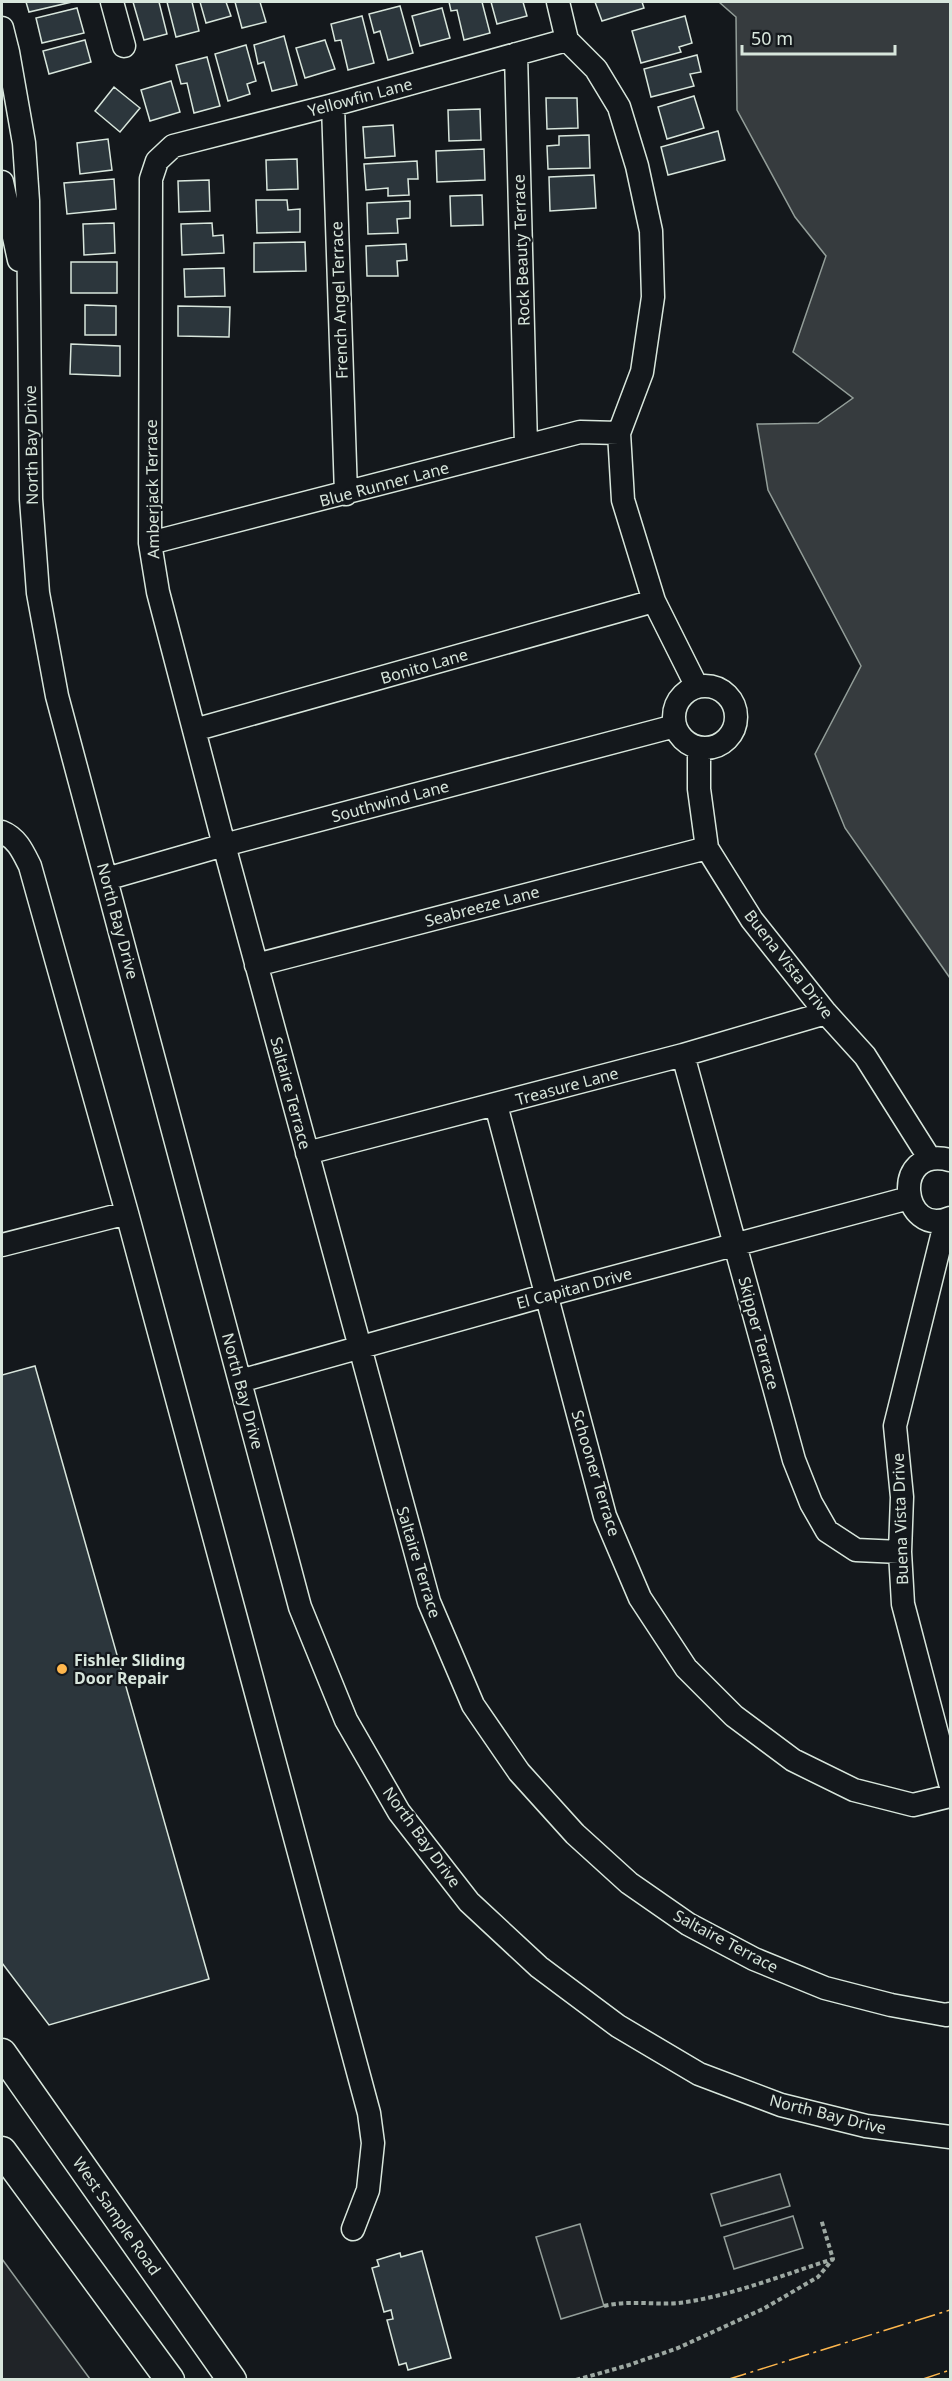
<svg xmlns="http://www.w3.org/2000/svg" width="952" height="2381" font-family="'Noto Sans',sans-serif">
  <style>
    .green { fill: #202428; stroke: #939e99; stroke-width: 1.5 }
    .water { fill: #363b3e; stroke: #939e99; stroke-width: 1.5 }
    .building { fill: #2c363c; stroke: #d8e6dc; stroke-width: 1.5 }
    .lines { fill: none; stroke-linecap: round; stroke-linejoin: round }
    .minor-casing { stroke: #d8e6dc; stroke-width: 25 }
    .major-casing { stroke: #d8e6dc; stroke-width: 31 }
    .path { stroke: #9da8a2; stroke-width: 4; stroke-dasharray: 4.5 3; stroke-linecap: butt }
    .minor { stroke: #14181c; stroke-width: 22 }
    .major { stroke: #14181c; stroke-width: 28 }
    .power { stroke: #ffb74d; stroke-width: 1.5; stroke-dasharray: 21 4.5 3 4.5; stroke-linecap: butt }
    .poi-dot { fill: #ffb74d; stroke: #14181c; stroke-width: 2 }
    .labels { text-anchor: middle; stroke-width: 4.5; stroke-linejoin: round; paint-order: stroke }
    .street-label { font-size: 16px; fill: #d8e6dc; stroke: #14181c }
    .poi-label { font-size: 16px; font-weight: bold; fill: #d8e6dc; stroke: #14181c; text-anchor: start }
  </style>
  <rect width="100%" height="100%" fill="#14181c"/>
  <!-- green -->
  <path class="green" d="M780,2174l10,32 -69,20 -10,-32z
    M793,2216l10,32 -69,21 -10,-32z
    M580,2224l24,82 -43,13 -25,-82z
    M2,2259l88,120h-88z"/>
  <!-- water -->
  <path class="water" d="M719,2h231v976l-105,-150 -30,-74 46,-88 -93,-176 -11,-66 61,-1 35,-25 -60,-46 33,-96 -31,-39 -58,-107 -1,-93z"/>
  <!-- building -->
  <path class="building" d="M26,2h46l-43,10z
    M133,2h26l8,32 -23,6z
    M167,2h25l7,29 -23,6z
    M200,2h26l5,14 -25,7z
    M235,2h25l6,20 -24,6z
    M449,2h33l8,31 -26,7 -7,-30 -6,1z
    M491,2h32l4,14 -30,8z
    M595,2h47l2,6 -42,13z
    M400,6l13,47 -25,7 -8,-29 -6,2 -5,-19z
    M77,8l7,25 -42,10 -6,-25z
    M442,8l8,30 -30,8 -8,-30z
    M362,16l12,47 -26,7 -7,-30 -6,1 -4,-17z
    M685,16l7,27 -13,4 2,5 -40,11 -9,-32z
    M284,36l13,49 -25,6 -8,-29 -6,2 -4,-19z
    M85,40l6,22 -42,12 -6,-23z
    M325,40l10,29 -30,9 -9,-30z
    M246,45l10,36 -9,3 3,10 -22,7 -13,-47z
    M697,55l4,17 -11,2 4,12 -43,11 -7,-28z
    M207,57l13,49 -26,7 -7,-30 -6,1 -5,-19z
    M171,81l9,31 -30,9 -9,-31z
    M114,87l26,21 -20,24 -25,-21z
    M694,96l10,32 -37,11 -9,-32z
    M546,98h31l1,30 -31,1z
    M480,109l1,31 -32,1 -1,-31z
    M393,125l2,31 -30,2 -2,-31z
    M718,131l7,29 -57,15 -7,-28z
    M589,135l1,33 -42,1 -1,-23 12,-1v-9z
    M108,139l4,31 -32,4 -3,-31z
    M484,149l1,31 -48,2 -1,-31z
    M297,159l1,30 -31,1 -1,-30z
    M417,161l1,18h-10l1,16 -21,1v-8l-22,2 -2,-26z
    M594,175l2,33 -46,3 -1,-34z
    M114,179l2,30 -49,5 -3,-31z
    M209,180l1,31 -31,1 -1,-31z
    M482,195l1,30 -32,1 -1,-30z
    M256,200h31l1,10 12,-1v23l-43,1z
    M410,201v17l-13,1 1,14 -30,1 -1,-31z
    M114,223l1,30 -31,2 -1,-31z
    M212,223l1,13 10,-1 1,18 -42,2 -1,-31z
    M305,242l1,29 -52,1v-29z
    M406,244l1,16 -10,1 1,15h-31l-1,-30z
    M71,262h46v31h-46z
    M224,268l1,28 -40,1 -1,-28z
    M85,305l31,1v29h-31z
    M178,306l52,1 -1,30 -51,-1z
    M71,344l49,2v30l-50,-2z
    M35,1366l174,613 -160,46 -47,-62v-588z
    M422,2251l29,107 -43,12 -2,-7 -7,2 -12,-45 6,-1 -2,-9 -7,2 -12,-44 7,-2 -2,-6 23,-7 1,4z"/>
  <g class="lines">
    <!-- minor casing -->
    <g class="minor-casing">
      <path id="minor" d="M112,2l12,44
        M558,2l9,38 29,29 23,38 18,59 14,65 2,66 -11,75 -23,61 4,67 31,101 43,86
        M2,28l6,24 16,91 4,58 3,298 7,94 19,103 243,911 46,113 53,92 70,90 70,65 79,59 81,48 82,31 85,21 84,11
        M567,40l-234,65 -160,41 -16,15 -6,18 -1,364 8,49 66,253 205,757 44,103 46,67 56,62 54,49 59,41 66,35 71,29 66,17 55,10 4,-1
        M516,54l10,392
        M333,105l13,389
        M2,182l17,78
        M150,543l430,-111 39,1
        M674 717a31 31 0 1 1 62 0a31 31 0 1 1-62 0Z
        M194,730l460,-129
        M699,748v41l8,59 45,72 74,93 39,43 65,103
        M2,832c15,6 21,20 28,34l97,347 242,900 4,30 -5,47 -15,39
        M106,879l118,-34 451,-119
        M256,965l451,-117
        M683,1055l111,405 17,43 16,28 29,19 44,2
        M496,1105l109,411 35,82 46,70 48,48 59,44 61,30 59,15 37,-9
        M307,1153l376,-98 143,-42
        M950,1160c-60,-15 -49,79 0,58
        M946,1220l-51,206 7,71 -2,55 3,52 47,179
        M2,1245l125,-32
        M240,1381l307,-86 362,-97"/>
    </g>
    <!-- major casing -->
    <g class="major-casing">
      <path id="major" d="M2,2053l230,327
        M2,2151l168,229"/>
    </g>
    <!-- path -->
    <path class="path" d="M604,2306c25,-6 49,-1 74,-3 47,-5 108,-29 155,-44l-12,-40
      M576,2380l53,-15 49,-17 85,-39 55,-32 15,-18"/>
    <!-- minor -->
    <use href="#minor" class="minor"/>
    <!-- major -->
    <use href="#major" class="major"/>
    <!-- power -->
    <path class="power" d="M726,2380l224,-70
      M920,2380l30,-10"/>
  </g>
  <!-- markers -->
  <circle class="poi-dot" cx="62" cy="1669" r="6"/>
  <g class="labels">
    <!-- street labels -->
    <g class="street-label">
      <text transform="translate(360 97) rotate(-15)" y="6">Yellowfin Lane</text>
      <text transform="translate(521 250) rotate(-92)" y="6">Rock Beauty Terrace</text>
      <text transform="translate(339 300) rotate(-92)" y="6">French Angel Terrace</text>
      <text transform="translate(31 445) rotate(-91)" y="6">North Bay Drive</text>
      <text transform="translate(384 484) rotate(-15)" y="6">Blue Runner Lane</text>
      <text transform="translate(152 489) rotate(-91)" y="6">Amberjack Terrace</text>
      <text transform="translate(424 666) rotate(-16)" y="6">Bonito Lane</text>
      <text transform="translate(390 801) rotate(-15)" y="6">Southwind Lane</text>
      <text transform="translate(482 906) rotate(-15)" y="6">Seabreeze Lane</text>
      <text transform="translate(118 921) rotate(75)" y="6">North Bay Drive</text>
      <text transform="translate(789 964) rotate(52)" y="6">Buena Vista Drive</text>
      <text transform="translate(567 1086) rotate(-15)" y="6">Treasure Lane</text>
      <text transform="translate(291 1093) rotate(75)" y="6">Saltaire Terrace</text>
      <text transform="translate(574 1288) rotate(-15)" y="6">El Capitan Drive</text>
      <text transform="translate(759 1333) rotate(75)" y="6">Skipper Terrace</text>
      <text transform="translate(243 1391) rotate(75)" y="6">North Bay Drive</text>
      <text transform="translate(596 1473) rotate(73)" y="6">Schooner Terrace</text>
      <text transform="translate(900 1519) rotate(-92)" y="6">Buena Vista Drive</text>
      <text transform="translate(419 1562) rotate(73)" y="6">Saltaire Terrace</text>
      <text transform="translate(422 1837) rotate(54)" y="6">North Bay Drive</text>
      <text transform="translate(726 1941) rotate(28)" y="6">Saltaire Terrace</text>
      <text transform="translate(828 2114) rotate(14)" y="6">North Bay Drive</text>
      <text transform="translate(117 2216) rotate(55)" y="6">West Sample Road</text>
    </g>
    <!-- poi labels -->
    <g class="poi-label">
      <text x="74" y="1666">Fishler Sliding<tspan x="74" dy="18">Door Repair</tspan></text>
    </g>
  </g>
  <!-- border -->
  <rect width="952" height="2381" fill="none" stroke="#d8e6dc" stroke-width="6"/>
  <!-- scale -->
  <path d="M742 45v9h153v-9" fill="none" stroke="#d8e6dc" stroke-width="3"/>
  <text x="751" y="45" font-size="18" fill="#d8e6dc" stroke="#14181c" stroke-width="4.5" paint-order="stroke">50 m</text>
</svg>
